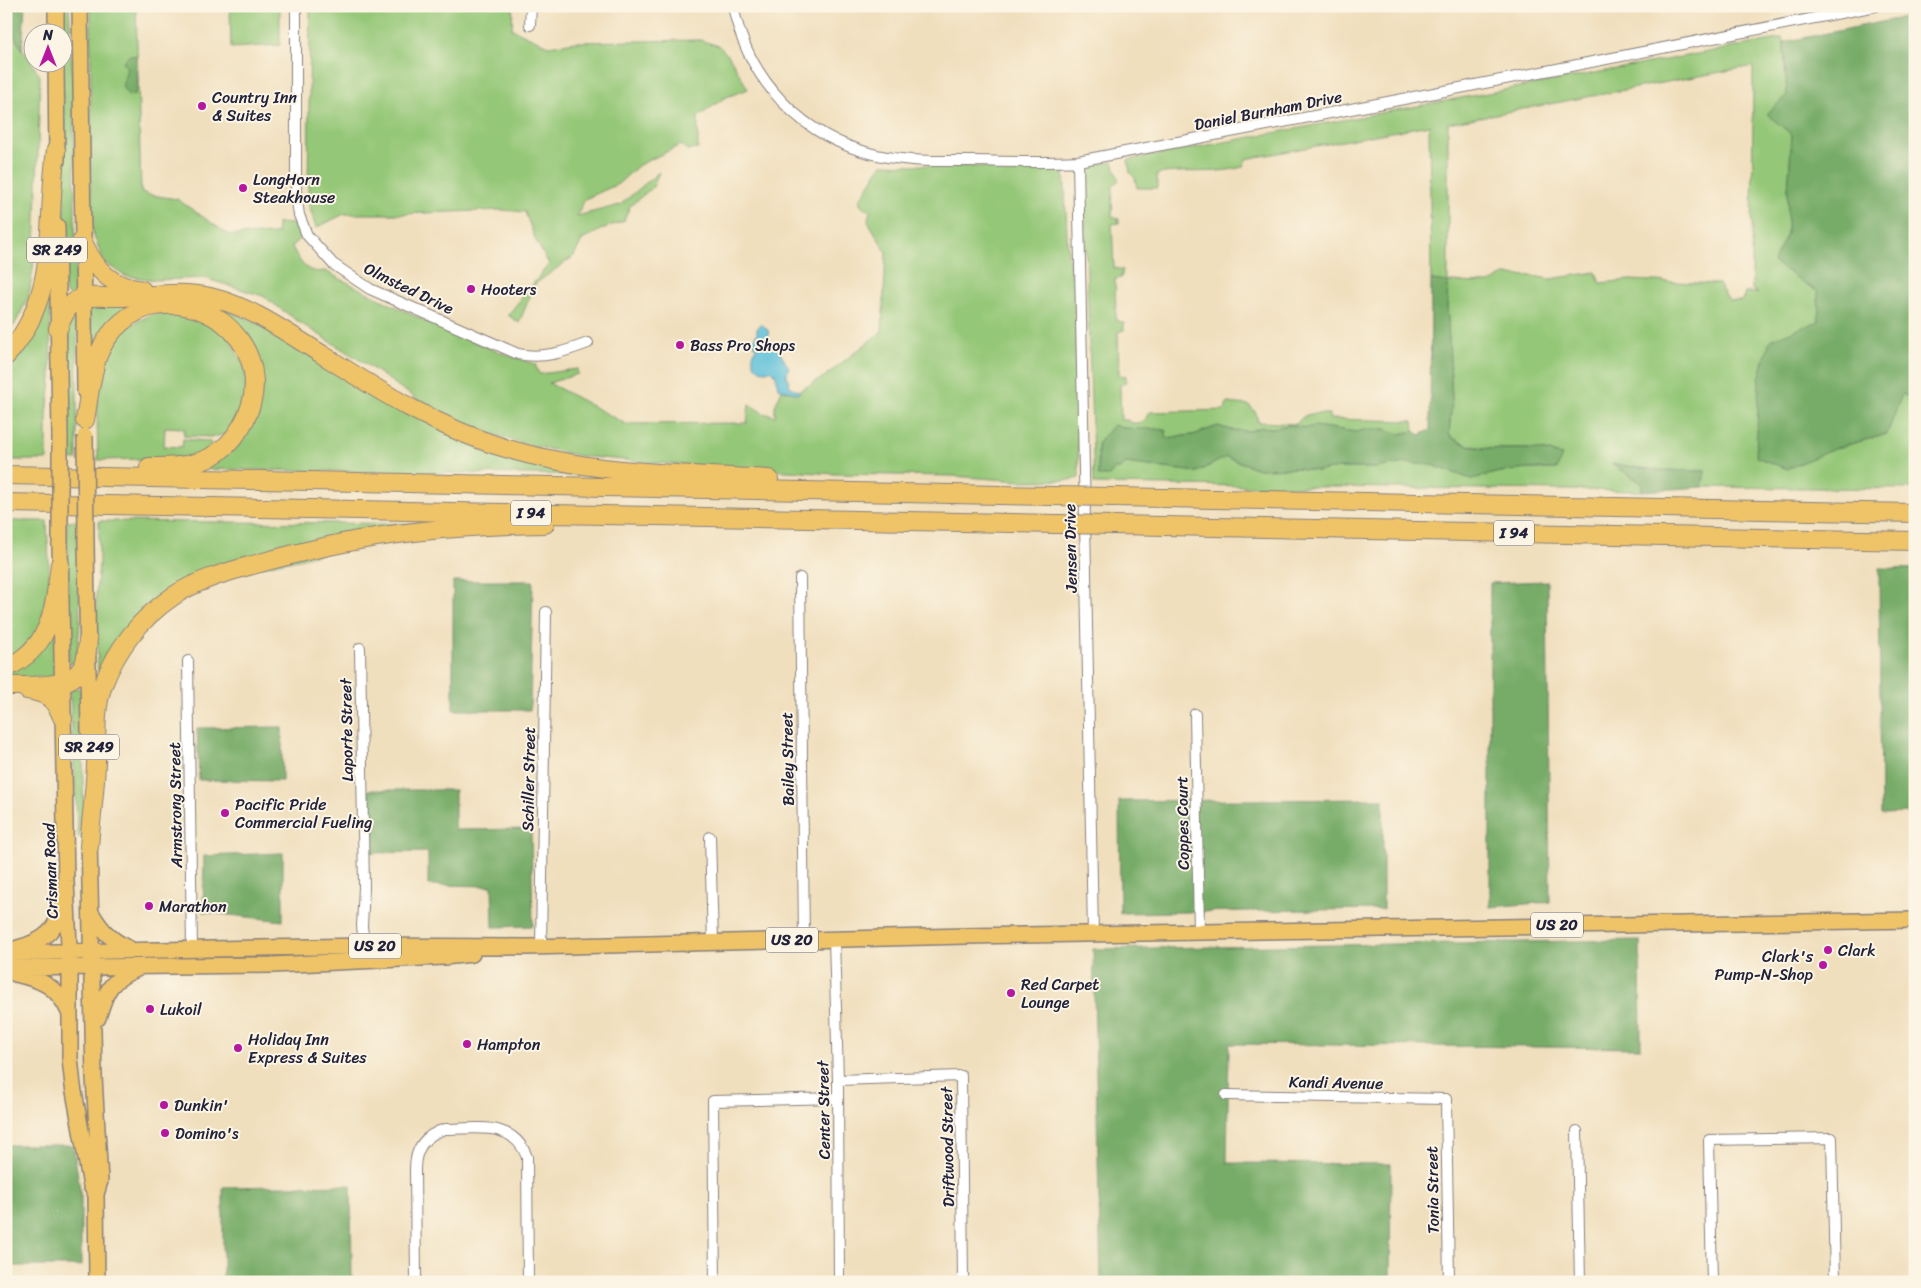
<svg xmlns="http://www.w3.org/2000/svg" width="1921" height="1288" font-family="Sriracha,sans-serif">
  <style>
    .green { fill: #94c777; stroke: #5b7459; fill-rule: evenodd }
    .forest { fill: #77ac68; stroke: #4c6752 }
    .water { fill: #5bc0d9; stroke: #3e718a }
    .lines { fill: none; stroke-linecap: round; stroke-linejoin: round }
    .minor-casing { stroke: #89807c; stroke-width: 12 }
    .primary-casing { stroke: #89807c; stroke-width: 18 }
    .motorway-casing { stroke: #89807c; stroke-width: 20 }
    .minor { stroke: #fff; stroke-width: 10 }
    .primary { stroke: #efc469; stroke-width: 15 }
    .motorway { stroke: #efc469; stroke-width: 18 }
    .primary-bridge-casing { stroke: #89807c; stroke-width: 18; stroke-linecap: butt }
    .motorway-bridge-casing { stroke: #89807c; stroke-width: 20; stroke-linecap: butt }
    .primary-bridge { stroke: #efc469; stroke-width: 15 }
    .motorway-bridge { stroke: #efc469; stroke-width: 18 }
    .poi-dot { fill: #b5179e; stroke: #fcf5e5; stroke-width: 2 }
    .labels { text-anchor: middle; stroke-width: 4; stroke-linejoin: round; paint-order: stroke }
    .shield { fill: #fcf5e5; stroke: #63616e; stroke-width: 1 }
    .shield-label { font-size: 15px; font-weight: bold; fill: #22223b }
    .poi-label { font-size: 16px; fill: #22223b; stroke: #fcf5e5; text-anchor: start }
    .street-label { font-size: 16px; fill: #22223b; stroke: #fcf5e5 }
  </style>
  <rect width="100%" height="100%" fill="#fcf5e5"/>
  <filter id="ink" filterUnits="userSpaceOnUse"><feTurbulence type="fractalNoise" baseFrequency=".02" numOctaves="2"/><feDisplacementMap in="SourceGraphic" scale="10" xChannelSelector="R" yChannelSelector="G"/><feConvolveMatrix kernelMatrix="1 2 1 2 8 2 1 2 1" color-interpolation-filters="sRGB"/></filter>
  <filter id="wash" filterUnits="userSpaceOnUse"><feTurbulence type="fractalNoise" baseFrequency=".0096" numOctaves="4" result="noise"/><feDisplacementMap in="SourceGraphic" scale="20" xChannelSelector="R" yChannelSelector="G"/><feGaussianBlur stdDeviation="1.12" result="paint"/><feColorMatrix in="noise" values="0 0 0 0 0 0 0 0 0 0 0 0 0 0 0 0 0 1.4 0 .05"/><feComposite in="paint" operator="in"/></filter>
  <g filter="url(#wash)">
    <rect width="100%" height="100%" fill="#f0dfbd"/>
    <!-- green -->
    <path class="green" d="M6,6h6v26l28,44 -5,178 -6,42 -14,28 -9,11z
      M62,6h7l4,72 3,210 -2,6 -3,2 -5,-2 -1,-5z
      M91,6h45l5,186 10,3 26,4 52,36 48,-1v-11l17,1 6,13 -8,10c9,16 13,27 33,24 68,35 136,70 210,93l4,10 38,-5 1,5 -29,9 77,41 121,-1 2,-19 14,9 12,3v-10l7,-16 16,4 1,-3 25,-14 58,-46 4,-79 -18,-31 2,-12 -7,-1 -4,-7 23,-37 172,5 10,2 4,84 6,34 5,189 -10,2 -49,1 -67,-5 -117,-2 -180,-11 -76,-7 -59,-13 -47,-15 -47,-22 -61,-42 -67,-42 -36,-26 -59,-18 -48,2 -31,-4 -20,-13 -12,-29 -3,-54z
      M230,6h50v39l-49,3z
      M310,6h203l-1,23 37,17 26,-4 125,-2 19,6 10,10 19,33 -24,9 -26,19v32l-10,1 -7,-5 -42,20 -21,19 -33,15 -8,17 43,-11 39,-33 -6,15 -23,19 -6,15 -20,7 -22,12 -8,16 -39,28 -16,39 -11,-8 41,-51 -13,-23 -11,-29 -23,-2 -103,4h-55l-28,14 -8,-26z
      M1783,38l4,57 -20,19 25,21 -4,55 -1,44 -13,27 44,31 1,30 17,126 51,-14 15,-40 13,6v89l-213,-2 3,-16 -49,-1 -42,-6 28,19v8l-548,-7 -11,-317 30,-5 6,18 -6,6 -1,30 7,3v4l-7,1 2,44 9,2 -2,8 -6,1 1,41 8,3v7l-6,2 1,43 7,1v6l-6,3 1,35h7l3,3h8l6,-3 4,-8 76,-2 2,-7 22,2 7,8 2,9 39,2c7,-13 18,-10 32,-10v5l84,2 1,10 -14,3 -15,-5h-17l-12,3 -41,-6 -9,2 -16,-3 -17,3 -12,-1 -11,4 -19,-1 -13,-4 -25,9 -28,3 1,-7 -45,-3 -8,-3 -15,18v11l17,15h5l6,-6 71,9 29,-15 33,12 38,-1 20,3 22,-3h35l32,-5 26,2 39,14 29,-7 29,-3h28l4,-14c-7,-2 -15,-5 -22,-5 -31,-4 -64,5 -90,-15l3,-36 -5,-96 1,-20 -17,-3 -2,-155 -183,34 -3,8c-30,8 -56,2 -86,7v14h-20l-2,-10 -5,-5 -2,-13zM1753,66l-1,224 6,3h-13l-2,8h-13l-6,-7 -5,-10 -89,-4 -30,3 -4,-11 -46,7 -18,-3 -28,-1 -14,8 -42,-1v-159z
      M154,300l-62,51 -3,-49z
      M48,304l2,3 1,72 -4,35v46h-41v-95l5,-5 34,-55z
      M217,306l40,17 120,73 209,77 -3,2 -389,-6 32,-15 31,-86 -49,-60z
      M157,312l40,4 30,18 18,34 1,33 -13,27 -9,6 -10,3 -30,-1v-8l-19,-1 -1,19 18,1 1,-8 25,2 3,2 -1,4 -7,5 -15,6 -90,2c0,-34 -7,-98 19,-124 11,-12 26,-17 40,-24z
      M75,317l2,2v141l-11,-1v-121c1,-8 1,-17 9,-21z
      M6,521h41c1,31 7,83 -7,110 -5,8 -26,25 -34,32z
      M77,521l3,101 -3,33 -3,8 -4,1 -1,-4 -2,-138z
      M99,521l355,3 -268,60 -83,87 -5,1 -2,-78 3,-30z
      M54,625l4,51 -52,4v-7z
      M76,688l5,2 1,4 2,143h-6l-8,-142 1,-5z"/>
    <!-- forest -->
    <path class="forest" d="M12,6h13l-3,44 -10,-18z
      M1915,15v385l-13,-6 -15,40 -51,14 -49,21 -31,-12 3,-78 11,-39 49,-19 -1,-29 -45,-30 14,-28 1,-44 4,-55 -25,-21 20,-19 -3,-53z
      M130,55l7,1 1,26 -3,12 -6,2 -7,-9 5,-18 -4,-8z
      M1431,280l17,2 -1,21 5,96 -3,36c26,21 59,11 90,15 8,1 15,4 23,5l-5,14h-28l-29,3 -29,7 -39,-14 -26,-2 -32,5h-35l-22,3 -20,-3 -38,1 -33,-12 -29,15 -71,-9 -6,6h-5l-6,7h-11v-33l15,-18c15,6 35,2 53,5v8l27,-3 25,-9 13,4 19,1 11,-4 12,1 17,-3 16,3 9,-2 41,6 12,-3h17l15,5 14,-3 6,4 10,-5z
      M1612,464l44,6 49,1 -3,16 -60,4v-8z
      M1879,568l36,1v244l-34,1z
      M453,581h80l-3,129h-77z
      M1547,581l3,321 -60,5v-324z
      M282,727v54l-83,-1 -2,-52z
      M368,790h87v40l76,-1 2,97 -40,1 -1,-41 -64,-1v-33l-60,1z
      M1383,799v110l-263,4 -1,-112z
      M283,853v68l-80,-9 1,-56z
      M1640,940l1,108 -412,-4 -2,119 164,1 -1,118h-289l-8,-333z
      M6,1145h67l8,51v70h-75z
      M351,1185l1,97h-129v-95z"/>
    <!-- water -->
    <path class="water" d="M761,324l7,6 1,10c9,5 13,19 20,27l-3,9 3,4 1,7 9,4 -1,3 -20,-6 -2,-13 -5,-5c-15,5 -23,-10 -15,-22l-3,-6 4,-9v-4z"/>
  </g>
  <g filter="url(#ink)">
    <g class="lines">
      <!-- minor casing -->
      <g class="minor-casing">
        <path id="minor" d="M296,6v188l3,21 8,20 26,29 37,25 148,65c26,5 46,-2 70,-11
          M733,6c15,75 70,132 144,149 31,7 64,6 95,6 35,1 71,2 106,0l341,-65 457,-90
          M530,25l1,-19
          M1078,161l15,773
          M800,578l4,362
          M360,648l4,239 -2,39 3,26
          M188,661l4,288
          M1195,714l4,217
          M710,837l3,105
          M834,938l4,142 1,202
          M541,947l5,-335
          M838,1080l123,-4 2,206
          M1226,1095l220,4 3,183
          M1577,1131l3,151
          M416,1282l-1,-113c0,-21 10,-34 30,-40 32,0 68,-9 82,28l1,125
          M715,1282l-2,-181 125,-3
          M1712,1282l-3,-142 123,-2 3,144"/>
      </g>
      <!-- primary casing -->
      <g class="primary-casing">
        <path id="primary" d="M80,6l5,386
          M56,32v-26
          M56,62l1,99
          M57,226l3,211
          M60,543l6,338 4,87v90l3,28 18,100 5,8
          M86,543l3,188
          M89,837l5,240 6,104 -4,13 1,88
          M92,914c10,17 20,27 38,35
          M18,948c29,-8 40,-19 45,-48
          M6,953l358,-7 164,1 438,-11 949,-16
          M6,968l266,-3 172,-8 28,-3
          M15,974c27,6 42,12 54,38
          M98,1018c8,-28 12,-38 39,-49"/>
      </g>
      <!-- motorway casing -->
      <g class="motorway-casing">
        <path id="motorway" d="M82,240c13,29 27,46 60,50
          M58,329c14,-40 27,-31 64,-32 30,-1 58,-7 88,0 42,10 77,36 113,58 58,37 115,73 182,93 86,26 176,26 264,31
          M6,356c54,-59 40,-134 50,-206
          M85,420c4,-22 6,-47 14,-67 10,-23 31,-43 56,-47 70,-11 125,58 86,121 -7,12 -19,24 -32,31 -19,9 -40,9 -60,9
          M6,475l1046,21
          M1114,497l801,16
          M6,503l1050,21
          M1114,525l801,16
          M6,668c46,-21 48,-59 54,-104
          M6,686c24,-1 68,5 78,-22 3,-7 3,-16 4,-24
          M27,690c21,3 28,9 36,29
          M89,847c2,-28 6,-56 7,-83 1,-26 -2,-54 7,-79 14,-37 37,-66 69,-88 24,-17 56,-25 84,-33 44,-12 89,-23 134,-29 51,-7 103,-10 155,-11"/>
      </g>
      <!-- minor -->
      <use href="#minor" class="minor"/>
      <!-- primary -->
      <use href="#primary" class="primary"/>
      <!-- motorway -->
      <use href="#motorway" class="motorway"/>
      <!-- primary-bridge casing -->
      <g class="primary-bridge-casing">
        <path id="primary-bridge" d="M85,436l1,107
          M60,437v106"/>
      </g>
      <!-- motorway-bridge casing -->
      <g class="motorway-bridge-casing">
        <path id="motorway-bridge" d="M1052,496l62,1
          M1056,524l58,1"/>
      </g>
      <!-- primary-bridge -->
      <use href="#primary-bridge" class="primary-bridge"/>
      <!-- motorway-bridge -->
      <use href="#motorway-bridge" class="motorway-bridge"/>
    </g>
  </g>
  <!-- markers -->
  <g class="poi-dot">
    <circle cx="202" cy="106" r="5"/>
    <circle cx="243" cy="188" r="5"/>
    <circle cx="471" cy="289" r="5"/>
    <circle cx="680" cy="345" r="5"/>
    <circle cx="225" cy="813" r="5"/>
    <circle cx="149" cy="906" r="5"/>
    <circle cx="1828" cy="950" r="5"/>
    <circle cx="1823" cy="965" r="5"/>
    <circle cx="1011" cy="993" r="5"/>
    <circle cx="150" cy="1009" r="5"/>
    <circle cx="467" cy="1044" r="5"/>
    <circle cx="238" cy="1048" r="5"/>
    <circle cx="164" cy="1105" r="5"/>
    <circle cx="165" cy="1133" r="5"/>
  </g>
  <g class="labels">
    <!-- shield labels -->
    <g class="shield">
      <rect x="27" y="237.5" width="60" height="25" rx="4"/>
      <rect x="511" y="500.5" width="40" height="25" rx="4"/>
      <rect x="1494" y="520.5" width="40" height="25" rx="4"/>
      <rect x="59" y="734.5" width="60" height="25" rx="4"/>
      <rect x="1531" y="912.5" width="52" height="25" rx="4"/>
      <rect x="766" y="927.5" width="52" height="25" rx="4"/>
      <rect x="349" y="933.5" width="52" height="25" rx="4"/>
    </g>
    <g class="shield-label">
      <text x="57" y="255">SR 249</text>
      <text x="531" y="518">I 94</text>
      <text x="1514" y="538">I 94</text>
      <text x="89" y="752">SR 249</text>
      <text x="1557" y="930">US 20</text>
      <text x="792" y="945">US 20</text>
      <text x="375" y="951">US 20</text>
    </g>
    <!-- poi labels -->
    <g class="poi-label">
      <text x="212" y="103">Country Inn<tspan x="212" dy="18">&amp; Suites</tspan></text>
      <text x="253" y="185">LongHorn<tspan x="253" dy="18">Steakhouse</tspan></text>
      <text x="481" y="295">Hooters</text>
      <text x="690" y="351">Bass Pro Shops</text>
      <text x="235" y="810">Pacific Pride<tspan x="235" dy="18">Commercial Fueling</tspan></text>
      <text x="159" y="912">Marathon</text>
      <text x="1838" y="956">Clark</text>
      <text x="1813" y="962" text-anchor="end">Clark's<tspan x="1813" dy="18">Pump-N-Shop</tspan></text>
      <text x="1021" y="990">Red Carpet<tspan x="1021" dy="18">Lounge</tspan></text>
      <text x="160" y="1015">Lukoil</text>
      <text x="248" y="1045">Holiday Inn<tspan x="248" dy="18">Express &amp; Suites</tspan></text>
      <text x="477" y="1050">Hampton</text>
      <text x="174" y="1111">Dunkin'</text>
      <text x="175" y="1139">Domino's</text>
    </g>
    <!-- street labels -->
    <g class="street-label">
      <text transform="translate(1268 110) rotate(-11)" y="6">Daniel Burnham Drive</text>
      <text transform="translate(409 288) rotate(26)" y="6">Olmsted Drive</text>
      <text transform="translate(1070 548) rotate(-91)" y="6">Jensen Drive</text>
      <text transform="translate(346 730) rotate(-91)" y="6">Laporte Street</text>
      <text transform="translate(787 759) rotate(-91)" y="6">Bailey Street</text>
      <text transform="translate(528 779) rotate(-89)" y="6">Schiller Street</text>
      <text transform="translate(175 805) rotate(-91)" y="6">Armstrong Street</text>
      <text transform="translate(1182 823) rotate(-91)" y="6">Coppes Court</text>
      <text transform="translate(50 871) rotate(-92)" y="6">Crisman Road</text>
      <text transform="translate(1336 1082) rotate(1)" y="6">Kandi Avenue</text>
      <text transform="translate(823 1110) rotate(-91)" y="6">Center Street</text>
      <text transform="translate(947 1147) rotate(-91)" y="6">Driftwood Street</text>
      <text transform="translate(1432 1190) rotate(-91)" y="6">Tonia Street</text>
    </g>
  </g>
  <!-- margin -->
  <rect width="1921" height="1288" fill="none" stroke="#fcf5e5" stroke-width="25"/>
  <!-- north arrow -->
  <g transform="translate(48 48)"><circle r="24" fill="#fcf5e5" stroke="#a5a1a1"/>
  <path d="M0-4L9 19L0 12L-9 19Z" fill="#b5179e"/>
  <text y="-8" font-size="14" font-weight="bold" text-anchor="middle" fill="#22223b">N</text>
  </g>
</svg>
